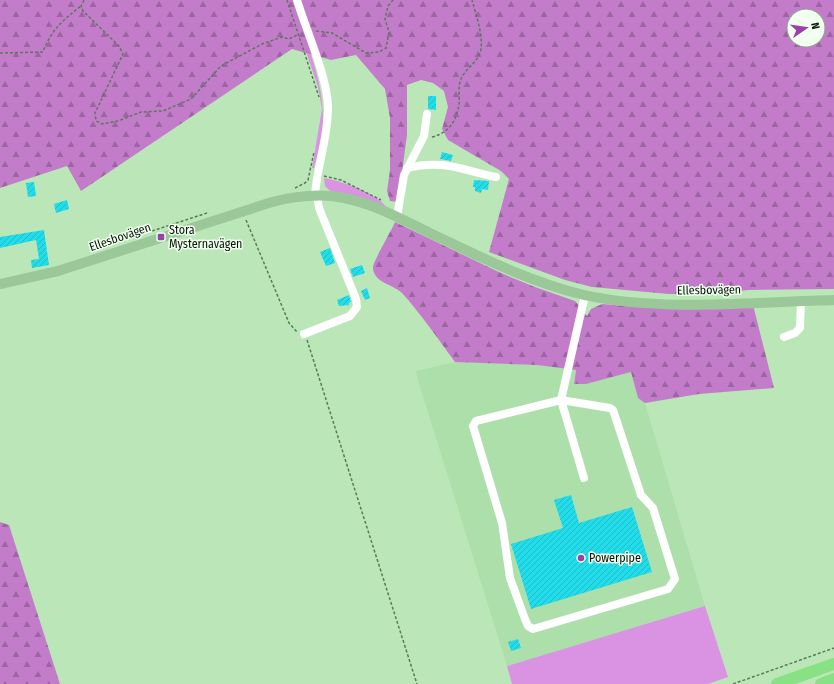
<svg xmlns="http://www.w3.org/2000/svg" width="834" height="684" viewBox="0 0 834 684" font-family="'Fira Sans Condensed',sans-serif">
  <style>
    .built { fill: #addfaa }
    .grass { fill: #da93e2 }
    .forest { fill: url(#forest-firs); fill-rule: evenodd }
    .building { fill: url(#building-hatch) }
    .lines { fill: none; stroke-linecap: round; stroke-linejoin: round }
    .path { stroke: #5b795a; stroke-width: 1.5; stroke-dasharray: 3 2; stroke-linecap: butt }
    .minor { stroke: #fff; stroke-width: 8 }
    .major { stroke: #9ac898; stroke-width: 10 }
    .highway { stroke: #88e185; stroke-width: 12 }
    .poi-dot { fill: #9d3fa8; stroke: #f1fef0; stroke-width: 1.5 }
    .labels { text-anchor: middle; stroke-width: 3; stroke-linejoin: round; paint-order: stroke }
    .poi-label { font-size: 12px; fill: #071707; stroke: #f1fef0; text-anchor: start }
    .street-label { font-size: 12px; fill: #071707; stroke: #f1fef0 }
  </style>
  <defs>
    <pattern id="forest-firs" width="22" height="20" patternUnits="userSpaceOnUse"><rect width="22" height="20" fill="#c37cca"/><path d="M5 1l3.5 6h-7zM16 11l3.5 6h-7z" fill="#9c65a2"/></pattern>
    <pattern id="building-hatch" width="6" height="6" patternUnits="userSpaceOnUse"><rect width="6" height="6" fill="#22dcea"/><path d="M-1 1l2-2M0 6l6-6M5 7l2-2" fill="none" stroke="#1dbcc7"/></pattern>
  </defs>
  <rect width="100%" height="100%" fill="#bbe7b8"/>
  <path class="built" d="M455,362L537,365L576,370L574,384H586L631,372L638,398L645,403L705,606L507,666L417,377L416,371Z"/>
  <g class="grass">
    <path d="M293,4C307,43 325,84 323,126C323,140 317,155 314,168H312L322,109L318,87L291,7Z"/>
    <path d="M324,178C341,181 377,193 387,208L330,191L325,186Z"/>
    <path d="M705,606L728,677L708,684H512L507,666Z"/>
  </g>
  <g class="forest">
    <path d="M0,0H834V289L749,290L719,293L669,294L592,287L565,280L489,252L509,179L501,171L448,140L442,129L448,107L444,91L433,83L421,80L407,85V135L398,202L390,201L387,191L390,170V118L385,89L356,55L331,60L292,49L81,191L67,166L0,188ZM794,16H818V40H794Z"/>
    <path d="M395,222L501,273L535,287L575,301L587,316L591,309L602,304L651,308L753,305L774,388L699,394L645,403L638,398L631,372L586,384H574L576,370L537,365L455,362C438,339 421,314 402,293C393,284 374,283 373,268C372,263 392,230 395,222Z"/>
    <path d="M0,522L9,525L60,684H0Z"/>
  </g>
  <g class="building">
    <path d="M428,96H436V110L428,109Z"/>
    <path d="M442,152L453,155L451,161L440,159Z"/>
    <path d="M474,180L489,181L488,190L482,189L481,193L475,191V187H473Z"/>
    <path d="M34,182L36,196L28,197L26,183Z"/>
    <path d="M67,200L69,209L56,213L54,204Z"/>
    <path d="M44,230L49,265L32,268L31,260L39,259L36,240L0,248V237Z"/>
    <path d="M330,248L335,263L326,266L320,252Z"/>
    <path d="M362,265L365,273L353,277L350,269Z"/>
    <path d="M367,288L370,298L365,300L361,291Z"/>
    <path d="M349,295L351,302L349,303V305L339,306L337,300Z"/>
    <path d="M571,495L579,523L632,507L652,572L531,609L511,544L563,528L554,500Z"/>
    <path d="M518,639L521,648L511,651L508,642Z"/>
  </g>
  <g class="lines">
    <g class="path">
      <path d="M84,0L81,6L83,11L119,46L123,54L95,113L96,121L102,124L118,121L141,112L163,111L191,99L221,66L262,44L282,37L289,39L299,34"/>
      <path d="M287,0L319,97"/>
      <path d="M316,31L332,33L366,53L379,52L386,48L389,32L385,19L388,6L393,0"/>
      <path d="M0,53L43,52C51,30 63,20 81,6"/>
      <path d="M432,137C449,133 457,120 459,104C460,97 458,89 460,82C463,69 479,63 481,49C483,34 476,15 472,0"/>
      <path d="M324,176L341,180L381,200"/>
      <path d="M295,188L305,183L308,180L314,152"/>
      <path d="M246,220L289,323L297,332"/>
      <path d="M152,231L207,213"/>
      <path d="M307,340L417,684"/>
      <path d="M733,684L834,648"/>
    </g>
    <g class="minor">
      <path d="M297,0C306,30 328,78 328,108C328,138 317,166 315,195"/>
      <path d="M407,168C442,159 462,170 496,177"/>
      <path d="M397,217L404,175L424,136L427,114"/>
      <path d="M304,334L350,316L357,307L356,299L319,208L317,195"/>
      <path d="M784,337L795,333L800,328L801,301"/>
      <path d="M561,400L610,408L613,410L641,495L653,508L675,579L668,589L533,629L528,626L525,619L510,578L502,523L473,426L476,421Z"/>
      <path d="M584,478L561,400L585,295"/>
    </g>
    <path class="major" d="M0,284L58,271L272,202C296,196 320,193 344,198C375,204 403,220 430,233C480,257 530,282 584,295C662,312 754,302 834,300"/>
    <g class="highway">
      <path d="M777,684L834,664"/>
      <path d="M821,684L834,679"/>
    </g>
  </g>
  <g class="poi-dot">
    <rect x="157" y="233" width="8" height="8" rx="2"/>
    <circle cx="581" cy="558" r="4"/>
  </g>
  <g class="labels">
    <g class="poi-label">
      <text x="169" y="234">Stora<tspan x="169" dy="14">Mysternavägen</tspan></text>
      <text x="589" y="562">Powerpipe</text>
    </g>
    <g class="street-label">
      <text transform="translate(120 237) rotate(-19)" y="4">Ellesbovägen</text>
      <text transform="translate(709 290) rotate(-1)" y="4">Ellesbovägen</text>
    </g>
  </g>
  <g transform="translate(806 28) rotate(77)"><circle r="19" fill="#f1fef0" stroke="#93a293"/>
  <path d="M0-3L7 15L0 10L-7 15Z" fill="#9d3fa8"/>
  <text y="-6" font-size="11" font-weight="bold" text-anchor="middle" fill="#071707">N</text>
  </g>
</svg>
